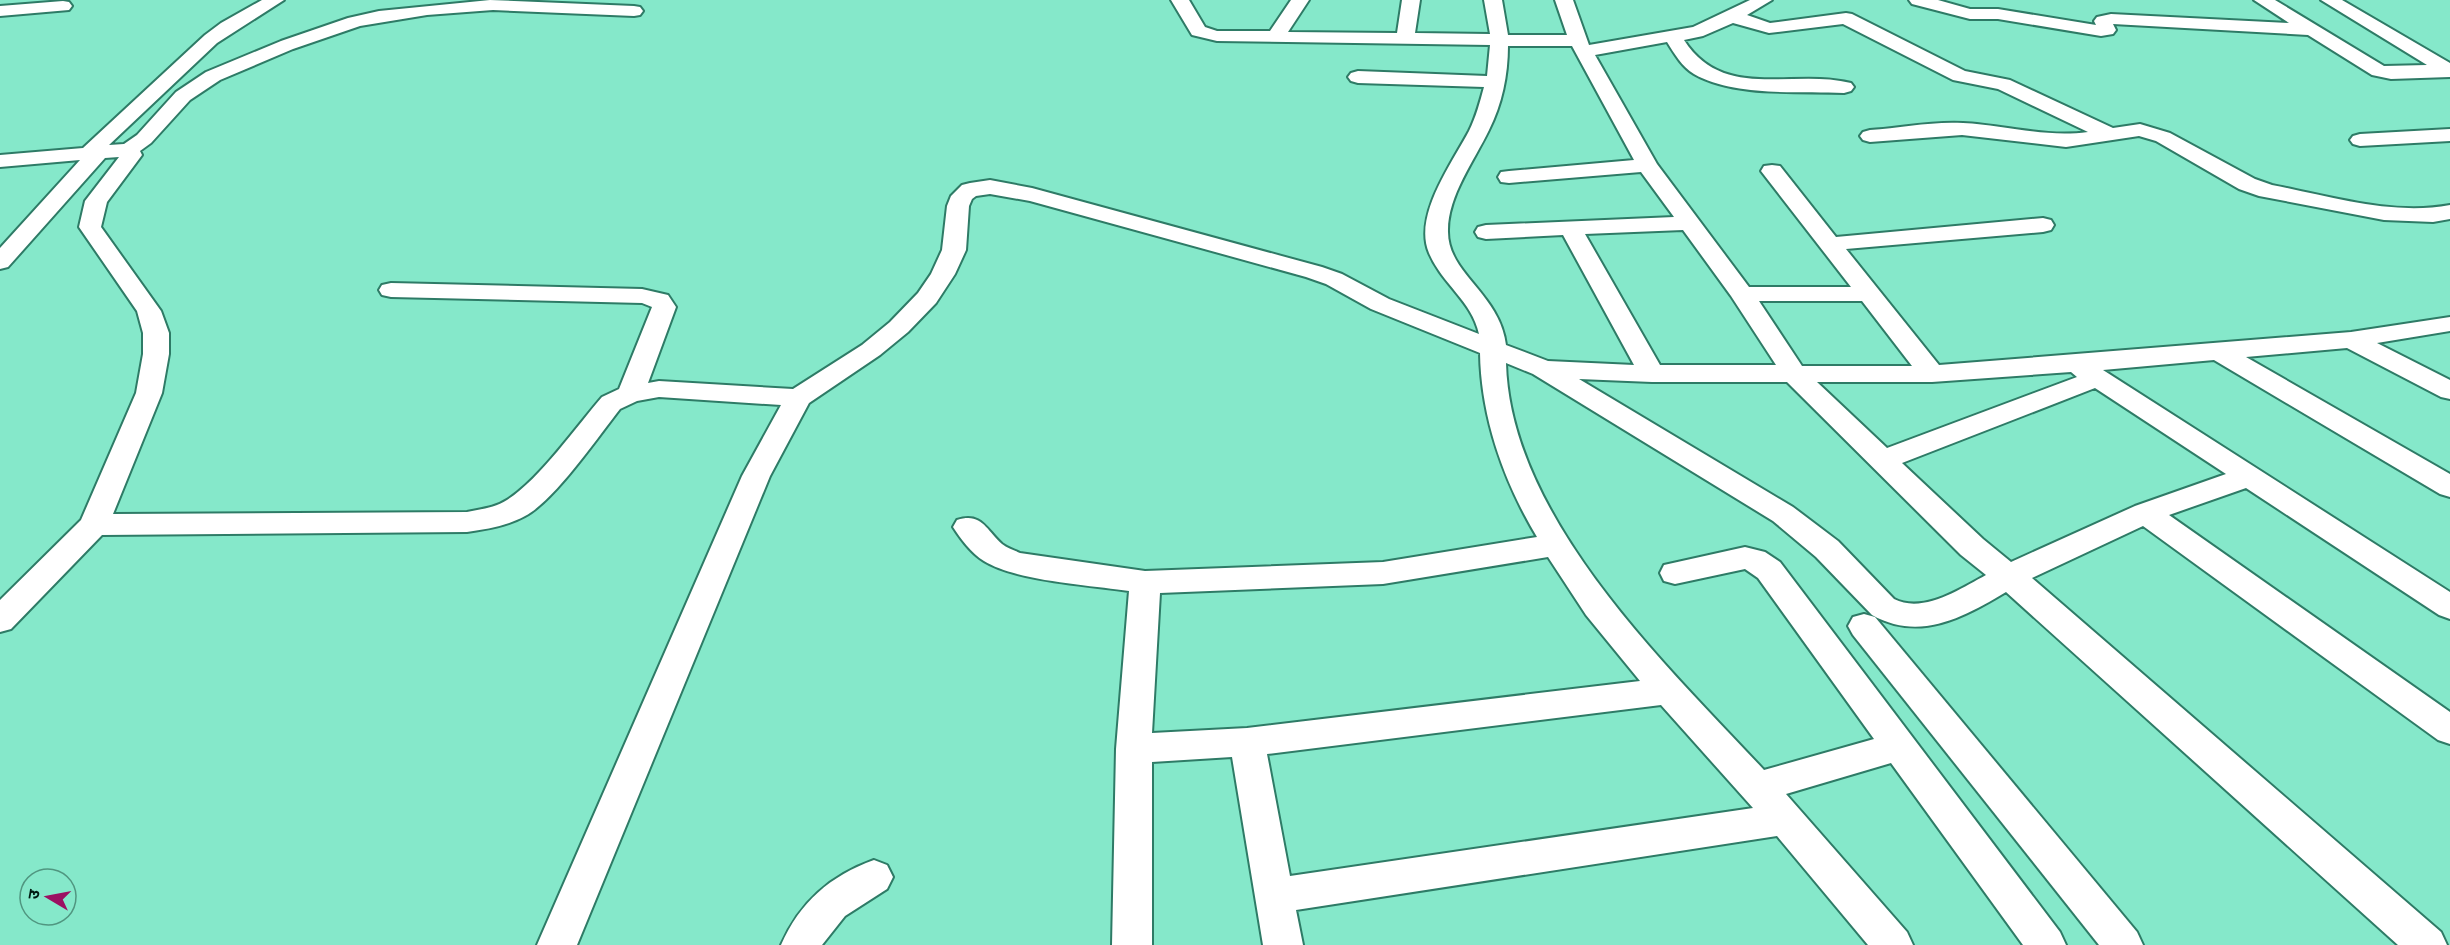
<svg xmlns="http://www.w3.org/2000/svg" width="2450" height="945" viewBox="0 0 2450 945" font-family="'Nunito Sans','Noto Sans Devanagari',sans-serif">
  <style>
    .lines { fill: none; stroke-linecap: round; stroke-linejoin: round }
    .minor-casing { stroke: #2e7b66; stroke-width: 4 }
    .minor { fill: #fff; fill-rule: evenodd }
  </style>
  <rect width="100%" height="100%" fill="#85e8ca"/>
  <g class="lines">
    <defs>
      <g id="minor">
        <path d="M262,0H284L217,43L109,145L124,144L137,135L176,92L206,72L281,41L348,18L379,11L490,0L634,6L640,7L643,11L640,15L634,16L493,10L427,15L360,26L293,49L220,80L190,100L151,143L140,151L142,155L107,202L101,227L161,311L169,333V354L162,393L113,514L467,512C481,509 495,508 507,500C539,480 576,427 602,397L619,389L652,307L642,303L391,297L382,295L379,290L382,285L391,283L642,289L668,295L676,307L648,383L659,381L793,389L862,345L890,322L918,293L931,274L942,250L947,206L951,196L962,185L970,183L990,180L1032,188L1322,267L1342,274L1389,299L1479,334C1472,301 1442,284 1429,253C1413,216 1452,163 1469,131C1476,117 1480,102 1484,87L1358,83L1351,81L1348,77L1351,73L1358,71L1487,76L1490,45L1217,41L1192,35L1171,0H1189L1205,27L1217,31H1270L1291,0H1309L1288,32L1397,33L1402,0H1420L1415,33L1490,34L1484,0H1502L1508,35H1567L1555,0H1573L1589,45L1693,27L1750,0H1772L1747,15L1770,23L1846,13L1852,14L1965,71L2010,80L2113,128L2140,124L2170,133L2255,179L2272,185C2329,196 2392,216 2450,205V219L2433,222L2384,220L2259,196L2239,189L2156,141L2139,136L2066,147L1962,135L1870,142L1863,140L1860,136L1863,132L1870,130C1900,128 1933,121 1963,123C2006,125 2045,138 2088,132L1998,89L1953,80L1843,24L1769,33L1733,23L1703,36L1684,40C1724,102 1792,68 1851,83L1854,87L1851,91L1844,93C1799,91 1734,97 1694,74C1682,67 1674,53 1667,42L1595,55L1657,164L1749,287H1851L1761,171L1764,166L1772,165L1780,166L1836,237L2043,218L2051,220L2054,225L2051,230L2043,232L1846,249L1939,365L2351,332L2450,317V331L2377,343L2450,380V399L2441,397L2347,348L2246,357L2450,474V497L2440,494L2214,360L2103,370L2450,592V619L2439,615L2246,488L2169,515L2450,712V744L2438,740L2143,526L2032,578L2441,932L2447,945H2398L2006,592C1964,617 1920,642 1872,615L1816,557L1773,521L1533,374L1506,363C1510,517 1665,664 1764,770L1874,739L1758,578L1745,569L1675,584L1664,581L1660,573L1664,565L1745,547L1765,552L1780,562L2060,932L2066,945H2023L1891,763L1786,794L1907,932L1913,945H1868L1777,836L1296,910L1303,945H1263L1232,757L1152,762V945H1112L1116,749L1129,591C1090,585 1016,581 984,561C972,554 960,538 953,527L957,520C982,512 986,530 1002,544C1007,548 1014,550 1020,553L1145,571L1383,562L1537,537C1504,482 1481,418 1480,353L1371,309L1326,284L1306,277L1030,201L990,194L976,196L972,199L969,206L966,250L955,274L936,303L908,332L880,355L809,403L770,476L577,945H537L742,476L781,405L659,397L637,401L620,409C598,437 554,501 525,516C507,526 487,529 467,532L102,535L11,629L0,632V600L81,520L136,393L143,354V333L137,311L79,227L85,201L119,157L105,158L8,267L0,269V248L80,160L0,167V155L83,148L205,35L221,23ZM1508,46H1572L1634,160L1509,171L1501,172L1498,177L1501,182L1509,183L1641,172L1674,217L1486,225L1478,227L1475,232L1478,237L1486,239L1563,235L1634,365L1548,361L1506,345C1500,294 1448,274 1448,232C1447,197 1474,161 1489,130C1502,104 1508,75 1508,46ZM1683,230L1731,296L1776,365H1660L1585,234ZM1759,301H1862L1912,366H1802ZM2071,372L2077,377L1887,448L1817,382H1932ZM1579,379L1652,382H1787L1961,555L1986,575C1960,589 1923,614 1894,599L1838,541L1793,507ZM2095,388L2226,474L2135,506L2011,562L1983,539L1902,463ZM1548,557L1586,615L1640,681L1247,728L1152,733L1160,593L1383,584ZM1661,705L1753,808L1290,876L1267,754Z"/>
        <path d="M1909,0H1938L1970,9H1998L2096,25L2094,21L2097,17L2111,14L2289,23L2254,0H2275L2384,66L2427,65L2321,0H2342L2450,63V77L2391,79L2372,75L2308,35L2113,24L2116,30L2113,34L2101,36L1998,19H1970L1912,4Z"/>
        <path d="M63,1L69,2L72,6L69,10L0,16V6Z"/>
        <path d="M2450,129V141L2360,146L2353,144L2350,140L2353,136L2360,134Z"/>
        <path d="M1864,614L1875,617L2137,932L2143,945H2099L1853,635L1848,626L1853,617Z"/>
        <path d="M874,860L887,865L893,877L887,889L845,916L822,945H781C800,902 830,876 874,860Z"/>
      </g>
    </defs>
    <use href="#minor" class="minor-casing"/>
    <use href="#minor" class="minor"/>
  </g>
  <g transform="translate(48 897) rotate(280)"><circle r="28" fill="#85e8ca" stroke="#509680" stroke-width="1.5"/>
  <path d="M0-4.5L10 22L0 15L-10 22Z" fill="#9b1162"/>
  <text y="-9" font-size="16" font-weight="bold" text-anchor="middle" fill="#001a12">उ</text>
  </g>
</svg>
